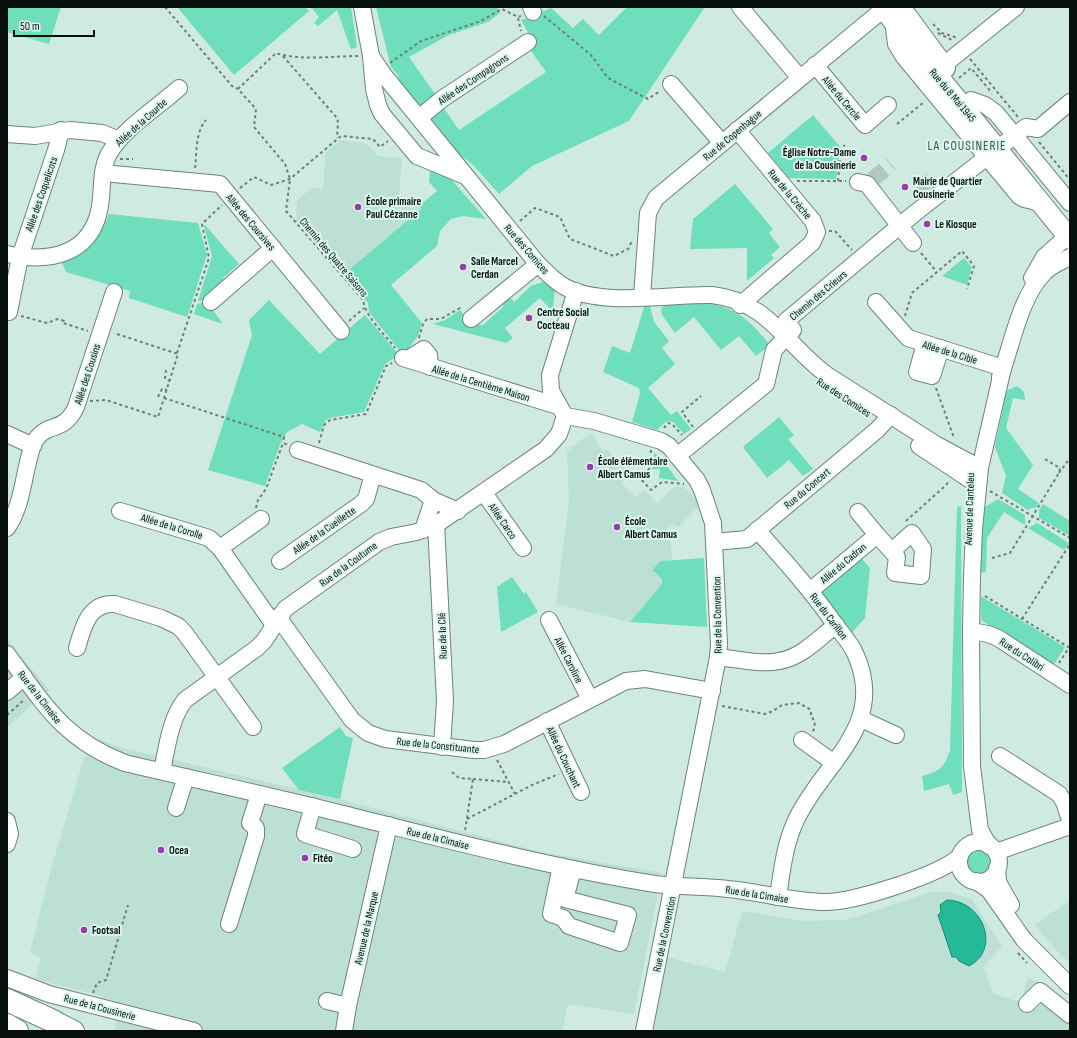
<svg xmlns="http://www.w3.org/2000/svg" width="1077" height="1038" viewBox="0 0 1077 1038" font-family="'Sofia Sans Condensed',sans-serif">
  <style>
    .built { fill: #bde0d4 }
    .green { fill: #6fdebd }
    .water { fill: #25ba97; stroke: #1c876d }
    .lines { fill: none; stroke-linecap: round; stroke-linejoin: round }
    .minor-tunnel { stroke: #b1c9c0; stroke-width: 16; stroke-dasharray: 16 8; stroke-linecap: butt }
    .minor-casing { stroke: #6c847c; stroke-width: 18 }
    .major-casing { stroke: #6c847c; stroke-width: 22 }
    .highway-casing { stroke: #6c847c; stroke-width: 24 }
    .path { stroke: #6d7f79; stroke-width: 2; stroke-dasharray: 3 3; stroke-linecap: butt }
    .minor { stroke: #fff; stroke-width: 16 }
    .major { stroke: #fff; stroke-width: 20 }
    .highway { stroke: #fff; stroke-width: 22 }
    .poi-dot { fill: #983ca7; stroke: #dcf7ed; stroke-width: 1.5 }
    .labels { text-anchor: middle; stroke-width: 4; stroke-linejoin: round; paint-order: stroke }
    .street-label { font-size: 11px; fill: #060f0c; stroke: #dcf7ed }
    .poi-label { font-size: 11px; font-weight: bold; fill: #060f0c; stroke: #dcf7ed; text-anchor: start }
    .quarter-label { font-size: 13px; letter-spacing: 1px; fill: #3c534b; stroke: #dcf7ed }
  </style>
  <rect width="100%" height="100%" fill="#cfeae0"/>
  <g class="built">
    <path d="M341,140L367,144L378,156L402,158L399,196L412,197L421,209L343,275L296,221L297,200L312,188L323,189L326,152Z"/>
    <path d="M591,433L601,448L605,452L606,449L629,471L627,473L629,475L621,483L635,496H638L644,490L658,503L674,487H684L696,500L698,507L678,527L673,523L664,532L670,537L672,560L661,561L652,570L662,579V584L630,622L556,604L569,501L567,452L571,449L570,448Z"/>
    <path d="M7,639L49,690L7,727Z"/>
    <path d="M96,738L119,747L335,798L537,851L662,873L634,1014L568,1004L562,1031H114L122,1005L97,995L35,979L41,958L30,952L51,869L83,761Z"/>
    <path d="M932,892H949L972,899L1002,947L984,966L993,994L1017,1001L1022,998L1028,977L1048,988L1070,1010V1031H651L667,957L725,972L742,911L804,921L843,920L862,915Z"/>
    <path d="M1070,900V963L1057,951L1035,925Z"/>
  </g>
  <g class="green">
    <path d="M7,7H61L49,44L7,32Z"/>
    <path d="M177,7H305L309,11L234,75Z"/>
    <path d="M311,7H351L357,47L351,49L337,10L318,26L314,23L319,17Z"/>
    <path d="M376,7H497L500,13L488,22L449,35L409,57L435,94L421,108L399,83L398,75L391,67Z"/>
    <path d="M627,7H705L629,121L532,166L499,194L474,166L459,154L430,117L443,107L459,130L546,72L529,48L534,43L521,20L551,8L573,28L583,19L599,35Z"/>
    <path d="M813,115L840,147L836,179L789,178L768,153Z"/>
    <path d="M430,171L449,177L486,219L463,216L451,219L440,231L437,246L391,285L422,323L418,336L403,355L369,312L368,303L343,275L421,209L419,206L437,191L429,182Z"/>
    <path d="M735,184L773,229L769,233L780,247L771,255L774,258L747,281V248L690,249L693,219Z"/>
    <path d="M109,214L198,223L207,255L187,317L129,298L130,291L66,272L62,263C84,253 100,236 109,214Z"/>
    <path d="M205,225L239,264L223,278L226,283L206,300L198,301L212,256L204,226Z"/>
    <path d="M964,258L972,267L967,285L942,276Z"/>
    <path d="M543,282L555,290L553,308L550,309L540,298L505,328L513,338L506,343L433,324L445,320L460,310L471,323L483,325L504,306L501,301L508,295L514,302L531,286Z"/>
    <path d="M269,300L320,354L365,315L399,355L385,364L364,412L330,418L326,420L320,432L302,424L287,432L281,442L265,486L208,470L252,335L249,320Z"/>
    <path d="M207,302L223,324L194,314L197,304Z"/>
    <path d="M707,303C738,308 751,322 770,345L756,356L739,336L721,350L694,317L675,333L662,315L661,309L666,304Z"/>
    <path d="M645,304L650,306L654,322L669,341L662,348L675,364L648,388L671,415L677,411L691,429L684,434L673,422L667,421L657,430L632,422L640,394L639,388L603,372L612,346L630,353Z"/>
    <path d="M1017,386L1024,392L1025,400L1013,398L1006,428L1033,465L1018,489L1039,503L1035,508H1031L1028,510L1002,493L1006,476L995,447L1006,394L1008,390Z"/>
    <path d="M779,417L794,435L788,439L813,469L803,476L789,460L767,478L743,447Z"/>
    <path d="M654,453L662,459L678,481L659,478L660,469H652Z"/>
    <path d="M998,499L1025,515V525L1004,512L987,538L986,571L984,573L980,572L983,508Z"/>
    <path d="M1043,504L1070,521V536L1039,518V510Z"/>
    <path d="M961,506L962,792L953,795L949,784L924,791L922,776C940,771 944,768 950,750L957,507Z"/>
    <path d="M1037,523L1069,543L1064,550L1028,528Z"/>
    <path d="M704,558L707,627L630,622L662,584V579L652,570L661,561Z"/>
    <path d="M862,559L870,568L865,618L850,635L821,592Z"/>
    <path d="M512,577L524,594L526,592L538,612L501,632L497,587Z"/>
    <path d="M981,596L1065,647L1053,666L981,620Z"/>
    <path d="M340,727L346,736L353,738L340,799L299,790L282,768Z"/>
    <circle cx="978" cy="862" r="12"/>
  </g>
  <path class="water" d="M947,900C984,901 1001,950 969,966L959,961L956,957H952L938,915L941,912L940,905Z"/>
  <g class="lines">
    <g class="minor-tunnel">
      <path d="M920,178L928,190"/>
      <path d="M872,180L891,164"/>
    </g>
    <defs>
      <g id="minor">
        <path d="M362,7L371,56L374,89L378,105L382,114L417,156L463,175"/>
        <path d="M531,7L533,12"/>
        <path d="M740,7L800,78"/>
        <path d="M893,21L896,44L904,57L1019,196L1024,199L1041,203"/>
        <path d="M371,56L383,74L537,263C546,272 554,281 565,287C602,307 670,294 712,295C768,301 786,345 827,375L937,445L980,468"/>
        <path d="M815,65L865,125L888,105"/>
        <path d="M935,72L1016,7"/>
        <path d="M671,84L722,143"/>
        <path d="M971,100L985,105L996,113L1070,203"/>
        <path d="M419,118L442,99L528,42"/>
        <path d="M737,130L813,221L817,232L812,243L740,305"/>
        <path d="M7,134L35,136L70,130L102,133L119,140"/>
        <path d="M103,173L220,184L341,331"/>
        <path d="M858,182L867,184L913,243"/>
        <path d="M7,254C48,263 92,256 100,206C103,189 100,168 110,152C124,128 158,107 179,88"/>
        <path d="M1032,278L1044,257L1070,234"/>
        <path d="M576,291L550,375L551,391L565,416L594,421L661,441L669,446L697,480L702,490L713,523L719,644L718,657L644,1031"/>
        <path d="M642,297L648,213L656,198L886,7"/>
        <path d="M211,302L273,248"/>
        <path d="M876,302L908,338L1003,368"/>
        <path d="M7,312H9L20,257L56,150L61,130"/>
        <path d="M471,319L538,264"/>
        <path d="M925,344L917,372L932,376L941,348"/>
        <path d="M403,358L558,406"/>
        <path d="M408,359L424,349L429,355L430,367"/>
        <path d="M1000,377C1012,345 1020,297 1044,273C1051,265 1061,262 1070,257"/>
        <path d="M7,434L33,446"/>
        <path d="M919,446L978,485"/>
        <path d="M298,450L421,490L433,500L458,511"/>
        <path d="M677,456L766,384L774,350L793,330L786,321L915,213L1023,129L1026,127L1038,129L1070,102"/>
        <path d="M484,493L523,548"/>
        <path d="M120,511L209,538L220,548L274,625"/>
        <path d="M858,512L877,535"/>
        <path d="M436,524L445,701L442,747"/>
        <path d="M7,528C21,508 23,481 29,458C31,451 32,444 37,438C49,422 64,433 76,407L114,292"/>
        <path d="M423,530L433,500"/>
        <path d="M757,530C784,560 811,590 834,623C841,633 850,642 855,653C888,725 825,761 797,818C785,842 782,870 778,897"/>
        <path d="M714,542L747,539L877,430L891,415"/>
        <path d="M220,548L261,519"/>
        <path d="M280,561L361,504L366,499L373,475"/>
        <path d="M810,591L877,535L897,557L895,573L921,576L923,549L912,533L892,551"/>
        <path d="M278,617L352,720L368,733L385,739L474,750H484L504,744L626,681L645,679L712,691"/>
        <path d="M549,620L590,699"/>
        <path d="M971,631L988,634L998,638L1070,685"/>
        <path d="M77,648C83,627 89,602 115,604L161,618L178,626L184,632L253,727"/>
        <path d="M7,654C44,704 64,740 125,763C196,780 268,795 339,813C444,839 548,867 655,884C679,887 704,886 728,889C761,892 793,902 826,902C854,902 940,875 960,856"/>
        <path d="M718,657C737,659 760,665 779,661C801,658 819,638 836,625"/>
        <path d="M7,692L24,677"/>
        <path d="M861,719L896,735"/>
        <path d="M547,721L581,792"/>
        <path d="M802,740L834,763"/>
        <path d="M1000,756L1059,794L1064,802L1070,820"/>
        <path d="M162,771C167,748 170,719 185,700L257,648L264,641L285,609L379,542L391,537L417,532L440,522L546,449L559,434L565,416"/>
        <path d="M313,806L305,834L353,849"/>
        <path d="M176,808L186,777"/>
        <path d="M7,821L10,834L7,844"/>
        <circle cx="979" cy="862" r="20"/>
        <path d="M989,846L980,830L972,766L971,631L972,577L974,529L980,468L1003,368"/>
        <path d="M996,852L1070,826"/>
        <path d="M561,866L551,914L563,918L569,926L620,943L628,915L565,899L573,869"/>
        <path d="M997,868L998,882L1011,905"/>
        <path d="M976,881L989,890L1024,940L1070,986"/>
        <path d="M229,924L256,836V828L250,823L259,794"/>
        <path d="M7,978L49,994L194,1031"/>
        <path d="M327,1001L348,1006"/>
        <path d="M1027,1004L1040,991L1070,1015"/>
        <path d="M344,1031L348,1006L389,825"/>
      </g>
      <g id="major">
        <path d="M882,7L1070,239"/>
        <path d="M900,7L945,68"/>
        <path d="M40,1014L74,1031"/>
      </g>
      <g id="highway">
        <path d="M7,1000L55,1022"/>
        <path d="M7,1025L17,1031"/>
      </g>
    </defs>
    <use href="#minor" class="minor-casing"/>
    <use href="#major" class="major-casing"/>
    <use href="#highway" class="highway-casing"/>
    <g class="path">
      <path d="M165,7L232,86L238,89"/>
      <path d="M544,16L591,55L608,78L648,99L660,91"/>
      <path d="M518,18L521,31"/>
      <path d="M933,24L942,33L958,38"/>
      <path d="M938,33L954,41"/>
      <path d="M283,56L337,118L338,122L337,138"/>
      <path d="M358,56C334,56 299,61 276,53L238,89L256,109L254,127L285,164L290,179L286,211L363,300C366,318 384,333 395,348"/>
      <path d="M970,59L1018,117"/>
      <path d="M390,63L421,41L481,21L502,9L518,17L521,16"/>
      <path d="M959,78L971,68L992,93"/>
      <path d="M897,124L924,102"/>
      <path d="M1039,142L1070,180"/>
      <path d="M120,159H133"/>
      <path d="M195,168C197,152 195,133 206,120"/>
      <path d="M797,181H846"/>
      <path d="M838,181L841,148L845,145"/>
      <path d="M240,188L254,177L271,185L290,179L341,136L373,139L380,147L388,141"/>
      <path d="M520,221L535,208L560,217L570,239L614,256L628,249L632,241"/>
      <path d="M829,231H835L852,250"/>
      <path d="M921,253L936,271"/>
      <path d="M21,316L47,323L58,319L64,321L63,323L88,331"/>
      <path d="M905,316L912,293L962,251L974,266L967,289"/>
      <path d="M349,321L364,308"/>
      <path d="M419,338L423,324L427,319H441L460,308L462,309"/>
      <path d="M177,353L209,258L202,224L222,205"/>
      <path d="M166,370L165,379L170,381"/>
      <path d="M936,388L954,438"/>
      <path d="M158,397L162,389L167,390"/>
      <path d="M164,398L284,437L283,443"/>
      <path d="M90,401L106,400L158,417L178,354L114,333"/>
      <path d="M693,427L682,412L701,396"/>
      <path d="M664,428L668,423L672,424L682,435"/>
      <path d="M319,443L324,425L330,420L366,414L386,366L392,363"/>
      <path d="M651,450L649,469L639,477L651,490L662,482L684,484"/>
      <path d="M1059,473L1070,458"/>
      <path d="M990,491L1070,538"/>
      <path d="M256,508L258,500L266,489L283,443L288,445"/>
      <path d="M906,521L946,485L950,480"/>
      <path d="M992,558L1010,553L1059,473L1060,468L1043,458"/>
      <path d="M985,596L1070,648"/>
      <path d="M1022,619L1070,544"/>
      <path d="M1059,663L1070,646"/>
      <path d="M722,706L765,714L773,711L782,705L799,703L811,710V716L815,722L813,733"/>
      <path d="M7,715L24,700"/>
      <path d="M497,760L515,794"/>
      <path d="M452,772L459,778L473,779L465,831"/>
      <path d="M473,779L508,782"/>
      <path d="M467,819L532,785L559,774"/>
      <path d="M1018,953L1027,963"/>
      <path d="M93,993L97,983L106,980L128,905"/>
    </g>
    <use href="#minor" class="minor"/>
    <use href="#major" class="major"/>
    <use href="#highway" class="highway"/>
  </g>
  <g class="poi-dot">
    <circle cx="864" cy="158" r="4"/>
    <circle cx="905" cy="187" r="4"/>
    <circle cx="358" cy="207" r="4"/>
    <circle cx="927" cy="224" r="4"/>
    <circle cx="463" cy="267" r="4"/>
    <circle cx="529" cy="318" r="4"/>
    <circle cx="590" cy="467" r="4"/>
    <circle cx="617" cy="527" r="4"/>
    <circle cx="161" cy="850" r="4"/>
    <circle cx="305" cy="858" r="4"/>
    <circle cx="84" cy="930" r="4"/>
  </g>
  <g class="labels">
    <g class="street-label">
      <text transform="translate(473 79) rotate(-34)" y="4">Allée des Compagnons</text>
      <text transform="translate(953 95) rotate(50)" y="4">Rue du 8 Mai 1945</text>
      <text transform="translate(842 98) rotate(50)" y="4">Allée du Cercle</text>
      <text transform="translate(141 122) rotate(-42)" y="4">Allée de la Courbe</text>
      <text transform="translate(732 135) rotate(-40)" y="4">Rue de Copenhague</text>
      <text transform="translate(41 194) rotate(-71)" y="4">Allée des Coquelicots</text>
      <text transform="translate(790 194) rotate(50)" y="4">Rue de la Crèche</text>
      <text transform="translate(251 222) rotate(50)" y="4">Allée des Coursives</text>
      <text transform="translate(527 249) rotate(49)" y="4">Rue des Comices</text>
      <text transform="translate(334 257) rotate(50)" y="4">Chemin des Quatre Saisons</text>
      <text transform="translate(818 295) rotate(-40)" y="4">Chemin des Crieurs</text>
      <text transform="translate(950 352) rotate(17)" y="4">Allée de la Cible</text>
      <text transform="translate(87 374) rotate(-72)" y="4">Allée des Cousins</text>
      <text transform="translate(481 383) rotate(17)" y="4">Allée de la Centième Maison</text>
      <text transform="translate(844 397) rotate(33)" y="4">Rue des Comices</text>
      <text transform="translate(807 488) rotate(-40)" y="4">Rue du Concert</text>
      <text transform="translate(969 509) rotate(-88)" y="4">Avenue de Canteleu</text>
      <text transform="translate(503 521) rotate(55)" y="4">Allée Carco</text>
      <text transform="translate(172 526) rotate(17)" y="4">Allée de la Corolle</text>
      <text transform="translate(324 530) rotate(-35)" y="4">Allée de la Cueillette</text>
      <text transform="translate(843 563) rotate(-40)" y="4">Allée du Cadran</text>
      <text transform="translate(348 564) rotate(-36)" y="4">Rue de la Coutume</text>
      <text transform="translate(717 615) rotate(-91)" y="4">Rue de la Convention</text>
      <text transform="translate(829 616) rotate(53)" y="4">Rue du Carillon</text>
      <text transform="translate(442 636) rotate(-92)" y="4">Rue de la Clé</text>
      <text transform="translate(1022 654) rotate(33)" y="4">Rue du Colibri</text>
      <text transform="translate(569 660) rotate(63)" y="4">Allée Caroline</text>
      <text transform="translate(40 697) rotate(52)" y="4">Rue de la Cimaise</text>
      <text transform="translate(438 745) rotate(6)" y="4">Rue de la Constituante</text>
      <text transform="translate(564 757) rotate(65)" y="4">Allée du Couchant</text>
      <text transform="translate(438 838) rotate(14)" y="4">Rue de la Cimaise</text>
      <text transform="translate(757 894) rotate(9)" y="4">Rue de la Cimaise</text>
      <text transform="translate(366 928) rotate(-77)" y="4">Avenue de la Marque</text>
      <text transform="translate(664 934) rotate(-78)" y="4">Rue de la Convention</text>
      <text transform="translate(100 1007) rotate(15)" y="4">Rue de la Cousinerie</text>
    </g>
    <g class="poi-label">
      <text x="856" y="156" text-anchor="end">Église Notre-Dame<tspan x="856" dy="13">de la Cousinerie</tspan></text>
      <text x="913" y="185">Mairie de Quartier<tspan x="913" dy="13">Cousinerie</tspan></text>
      <text x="366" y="205">École primaire<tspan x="366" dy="13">Paul Cézanne</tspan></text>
      <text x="935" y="228">Le Kiosque</text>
      <text x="471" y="265">Salle Marcel<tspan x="471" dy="13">Cerdan</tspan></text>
      <text x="537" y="316">Centre Social<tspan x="537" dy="13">Cocteau</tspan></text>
      <text x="598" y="465">École élémentaire<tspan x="598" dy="13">Albert Camus</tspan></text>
      <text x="625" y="525">École<tspan x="625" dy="13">Albert Camus</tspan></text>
      <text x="169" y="854">Ocea</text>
      <text x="313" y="862">Fitéo</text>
      <text x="92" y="934">Footsal</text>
    </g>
    <g class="quarter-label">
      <text x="967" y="150">LA COUSINERIE</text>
    </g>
  </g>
  <rect width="1077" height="1038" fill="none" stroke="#060f0c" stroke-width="16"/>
  <path d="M14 30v6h80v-6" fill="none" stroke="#060f0c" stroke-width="2"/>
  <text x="20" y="30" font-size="12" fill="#060f0c" stroke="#dcf7ed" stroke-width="3" paint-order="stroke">50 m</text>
</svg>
